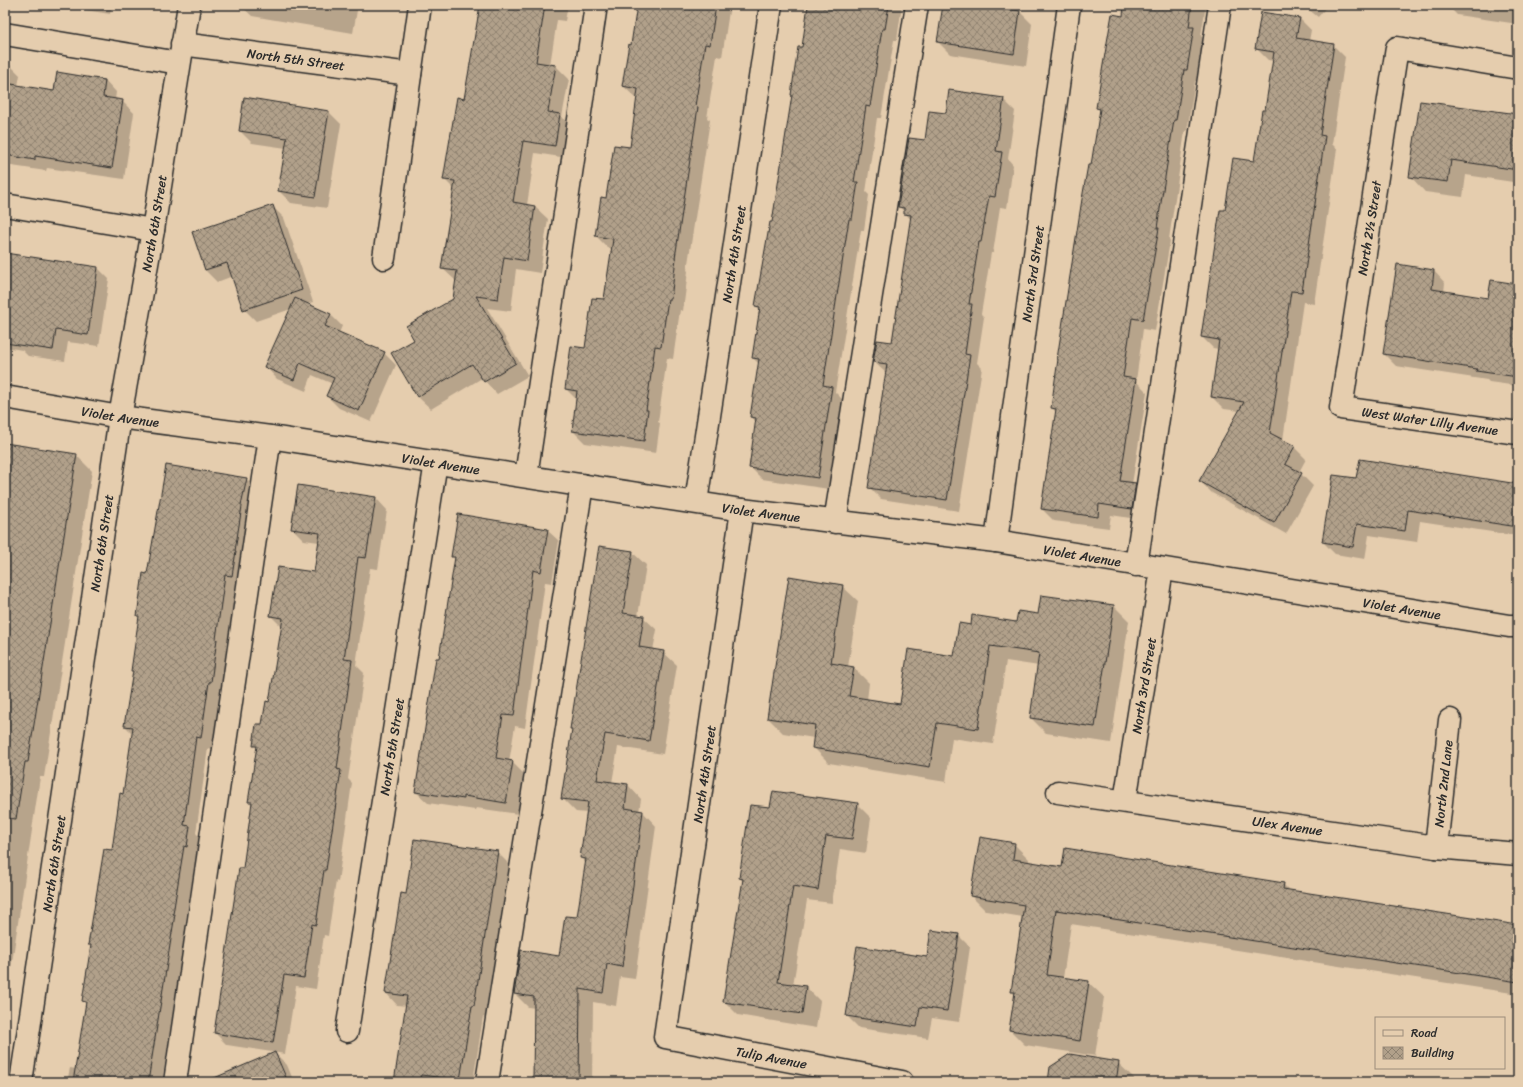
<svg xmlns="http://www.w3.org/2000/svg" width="1523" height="1087" viewBox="0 0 1523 1087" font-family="Sriracha,sans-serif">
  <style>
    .shadow { fill: #0003 }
    .building { fill: url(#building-cross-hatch); stroke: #2b2b2b }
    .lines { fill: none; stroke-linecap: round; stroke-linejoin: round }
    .minor-casing { stroke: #2b2b2b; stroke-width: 25 }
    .minor { stroke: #e5cdae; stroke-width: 22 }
    .labels { text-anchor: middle; stroke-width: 3; stroke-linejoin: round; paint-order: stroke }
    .street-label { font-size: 13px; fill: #2b2b2b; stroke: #e5cdae }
  </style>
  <defs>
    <pattern id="building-cross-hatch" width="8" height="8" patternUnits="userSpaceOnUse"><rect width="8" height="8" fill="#b1a08a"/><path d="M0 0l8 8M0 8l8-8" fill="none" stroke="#908371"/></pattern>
  </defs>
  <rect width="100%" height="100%" fill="#e5cdae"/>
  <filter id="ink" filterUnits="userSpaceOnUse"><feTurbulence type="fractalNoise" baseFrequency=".025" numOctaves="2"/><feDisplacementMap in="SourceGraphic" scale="8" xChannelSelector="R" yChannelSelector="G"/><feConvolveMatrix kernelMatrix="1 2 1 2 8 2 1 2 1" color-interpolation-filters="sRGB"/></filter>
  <g filter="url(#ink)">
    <g class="shadow">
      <path d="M22,5H33V7Z"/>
      <path d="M80,5H112L110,14L85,10Z"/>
      <path d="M240,5H358L353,33L252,16Z"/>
      <path d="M481,5H568L565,21L557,20L550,65L556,66L569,79L562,117L572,127L567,158L535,153L527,205L535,207L548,219L540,273L516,269L511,311L487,308L528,376L497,394L482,378L431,409L418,397L393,354L416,340L454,299L456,281L442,268L455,190L444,179L465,100Z"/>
      <path d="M637,5H730L722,57L717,56L707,118L710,120L687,270L688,271L683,311L680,310L673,359L667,358L658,422L660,423L656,453L585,443L573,431L577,400L566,389L586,349L605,301L612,249L608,248L596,236L606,199L630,148L637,99L623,86L632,46Z"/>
      <path d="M809,5H902L897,40H894L881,118H877L866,192L869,195L864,230H861L835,392L843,400L829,489L762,479L750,467L757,423L751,417L759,364L753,358L760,310L756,306L773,223Z"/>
      <path d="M944,5H976L1020,12L1032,24L1026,66L950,54L938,42Z"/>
      <path d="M1125,5H1206L1201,36L1205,40L1198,81H1195L1187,131H1185L1169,239L1170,241L1155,331L1143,329L1136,381L1147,392L1132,484H1135L1147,496L1143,520L1111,515L1109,528L1054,521L1042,509L1057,413L1052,408L1100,111L1098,108L1124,17Z"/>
      <path d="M1303,5H1328L1318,17Z"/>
      <path d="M1447,5H1518V24L1457,15Z"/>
      <path d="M1299,18L1311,30L1309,41L1333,45L1345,57L1332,144L1337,149L1314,304L1303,302L1283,440L1294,447L1306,459L1299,472L1313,486L1286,534L1212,493L1200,481L1240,411L1224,409L1212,397L1219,349L1213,348L1202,337L1225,211L1255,163L1266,112L1273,61L1268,60L1256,48Z"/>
      <path d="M5,62L8,63L20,75L18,86L55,92L105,80L116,92L115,100L122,101L134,113L124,179L47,168L46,171L5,165Z"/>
      <path d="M1003,99L1015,111L1008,159L1013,165L1007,208L1000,207L993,253H991L981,314L984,317L977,363L982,368L959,511L881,499L869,487L886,373L874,362L893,343L911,220L899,206L926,141L947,114Z"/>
      <path d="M329,112L341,124L327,208L291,203L279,191L286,148L252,143L240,131Z"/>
      <path d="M1518,115V187L1513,182L1466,175L1463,197L1425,192L1410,176Z"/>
      <path d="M272,206L284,218L313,302L306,304L330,314L342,326L339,333L384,353L396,365L371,422L339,408L327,396L333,384L312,375L306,391L277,379L266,367L291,309L256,321L244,309L233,276L217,282L205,270L193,233Z"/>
      <path d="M5,253L12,255L97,267L109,279L99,346L68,342L65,361L28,356L22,350L5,347Z"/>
      <path d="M1434,271L1445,283L1444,292L1489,299L1518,285V386L1489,382L1487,380L1396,366L1384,354Z"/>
      <path d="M5,444L76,455L92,471L44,777H40L5,1009Z"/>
      <path d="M246,479L258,490L237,586L227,650L229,652L223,694H221L213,749L208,748L196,833L201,839L198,858H196L185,925L187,927L162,1082H67L70,1068L76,1069L86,1004L83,1001L92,947L89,945L113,852L124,795L133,734L125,726L134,672L132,670L140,617L138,616L148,575Z"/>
      <path d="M1357,480L1518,485V536L1420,521L1417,542L1369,535L1365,559L1335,554L1323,542Z"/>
      <path d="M376,498L387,510L378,569L370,568L356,665L364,673L348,779L352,783L338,882L336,881L328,936L324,935L316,989L296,986L285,1054L227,1045L215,1033L243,869L253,805L249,801L258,749L254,745L263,725L270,703L282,627L271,616L315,573L319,542L304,540L292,528Z"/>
      <path d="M547,530L559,541L552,583L545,582L525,728L515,726L509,762H512L524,774L518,814L476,808L475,810L428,803L416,792L440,659L456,560L452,556Z"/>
      <path d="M632,552L646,565L638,616L643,617L657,630L653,650L663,652L677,665L663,754L618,747L612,783L628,785L641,799L639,812H643L656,826L635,979L620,977L616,1006L593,1002L592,1082H534L535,1008L528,1007L515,994L560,957L578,918L586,864L581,858L587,813L576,812L562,798Z"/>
      <path d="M842,586L858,601L848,667L854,668L869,683L867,700L901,705L955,657L971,626L1017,624L1039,615L1113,605L1129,621L1111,743L1046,733L1031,718L1039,666L1006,661L993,744L952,738L946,782L829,763L813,747L814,738L783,733L768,718Z"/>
      <path d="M857,804L871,818L866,853L840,849L832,903L807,900L793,985L806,987L820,1001L816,1028L738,1015L724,1001L743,881L740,878L771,808Z"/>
      <path d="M1014,844L1029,859V863L1063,868L1283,884L1290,891L1518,926V994L1071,924L1063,978L1088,982L1104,997L1095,1056L1025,1045L1010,1030L1015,995L1012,992L1023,917L986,911L971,896Z"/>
      <path d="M497,852L509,864L486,1018L483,1017L473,1082H396L407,1006L397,1005L386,993L407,895Z"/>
      <path d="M958,935L970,947L959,1022L932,1018L928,1038L859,1028L847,1016Z"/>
      <path d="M275,1053L287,1065L294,1082H208Z"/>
      <path d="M1118,1063L1134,1078V1082H1049Z"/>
    </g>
    <g class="building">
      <path d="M480,5H545L536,62L556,65L548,112L560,114L555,146L523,141L513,202L535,206L527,261L504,257L498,299L476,296L516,363L484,382L472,364L417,397L391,353L414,340L406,326L453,299L457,271L441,269L455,181L443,180L457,97L464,99Z"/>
      <path d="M637,5H716L710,45L705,44L695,106L698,107L675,258H676L671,299H668L661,347L655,346L646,410H648L644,441L572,431L577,391L565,389L571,346L585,348L592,298L604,299L613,239L595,236L601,197L606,198L614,145L630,147L638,89L622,86L629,44L631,45Z"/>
      <path d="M808,5H889L885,29H882L870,107L866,106L854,182H858L852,219H849L823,385L832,387L818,478L749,468L756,418L750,417L759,359L752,358L760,307L755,306L770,222H772L792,95H791L798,47H802Z"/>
      <path d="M943,5H982L1020,11L1014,54L937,42Z"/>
      <path d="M1124,5H1192L1189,27H1194L1187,70H1184L1176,120H1174L1157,228H1159L1143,320L1132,318L1123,377L1136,379L1120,481L1136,483L1132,509L1099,504L1098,517L1041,509L1056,409L1051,408L1058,359H1057L1082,199L1088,165H1091L1100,109L1096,108L1103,65L1112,14L1123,16Z"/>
      <path d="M1261,12L1300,18L1296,38L1334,44L1320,135L1325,136L1302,292L1291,291L1270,433L1295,446L1285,464L1302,473L1274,523L1199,481L1244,402L1211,397L1219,340L1201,337L1220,210H1225L1233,158L1254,161L1262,110H1265L1274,52L1255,49Z"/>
      <path d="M57,72L105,80L103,97L123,100L112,168L35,156V160L5,155V83L54,91Z"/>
      <path d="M949,90L1004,98L996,151L1002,152L995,197L989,196L981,242H979L969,304H972L965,354L970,355L947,500L868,488L887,364L873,362L877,340L892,342L911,215L904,214V208L898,207L909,138L925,140L929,111L946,113Z"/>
      <path d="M244,97L329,111L315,197L278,191L287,138L239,131Z"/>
      <path d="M1420,101L1518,114V170L1451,160L1448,182L1409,177Z"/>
      <path d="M273,205L302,290L243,310L227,263L205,270L192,232Z"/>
      <path d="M5,253L98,267L88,335L56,330L53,350L5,343Z"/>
      <path d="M1397,264L1434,270L1432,289L1488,298L1491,280L1518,284V303L1515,323L1518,324V377L1476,371L1477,369L1383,354Z"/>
      <path d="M295,298L331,314L325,326L385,352L359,411L326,396L334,378L300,363L294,380L264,367Z"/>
      <path d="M5,443L77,454L28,762H25L16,819L5,818Z"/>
      <path d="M1360,459L1518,484V527L1408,510L1405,531L1357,524L1353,547L1322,542L1333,475L1356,478Z"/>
      <path d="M166,465L247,478L241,505L242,506L235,551H236L232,576L225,575L216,639H217L211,682H209L201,738L196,737L184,825L190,826L187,847L184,846L173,914H175L148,1082H73L86,1002L82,1001L91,945H88L104,849L112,850L120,793L123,794L133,727L124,726L133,671H131L139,616H137L143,573L147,574Z"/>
      <path d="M298,485L376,497L366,558L358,557L344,659L352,660L337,769L341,770L326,870H324L316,925L312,924L304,978L284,975L273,1043L214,1033L239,868H243L252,802H248L257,746H253L256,724H262L266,701L269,702L283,618L270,616L278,567L314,572L320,533L291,529Z"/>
      <path d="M458,514L548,529L541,572L533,570L514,716L503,715L496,758L513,761L506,803L464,796V799L415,792L436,658H439L455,557H451Z"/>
      <path d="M599,546L633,551L623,613L644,616L639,647L664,651L649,741L605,734L597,780L628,784L625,808L643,811L622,967L607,964L603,993L580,989L579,1082H533L534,997L514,994L521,950L559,956L565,916L577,917L586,859L580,858L588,802L561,799L572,729H570Z"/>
      <path d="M789,576L843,585L831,663L854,667L849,696L900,704L908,649L954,656L959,623L971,625L972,615L1016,622L1018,611L1038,614L1041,595L1114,605L1095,727L1030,718L1039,653L990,646L978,729L937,723L930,767L812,748L815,725L767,718Z"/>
      <path d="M773,791L858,803L852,839L826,836L818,890L793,886L778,982L806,986L802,1014L723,1002L743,879L739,878L750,805L770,807Z"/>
      <path d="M980,837L1015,843L1013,859L1062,867L1065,848L1284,883L1283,889L1518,925V982L1056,910L1047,975L1089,981L1080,1041L1009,1030L1015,992H1011L1024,905L970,896Z"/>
      <path d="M414,839L498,851L474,1006H472L460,1080L421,1075L419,1082H394L407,996L385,993L401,893L406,894Z"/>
      <path d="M931,930L959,934L947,1011L920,1007L917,1027L846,1016L857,946L927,957Z"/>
      <path d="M275,1052L288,1082H205Z"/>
      <path d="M1070,1054L1119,1062L1116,1082H1048L1050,1067Z"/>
    </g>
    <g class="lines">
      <defs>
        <g id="minor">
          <path d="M5,34L179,63"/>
          <path id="s1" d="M182,44L410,74"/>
          <path id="s2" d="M1518,68L1397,48L1341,408L1518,433"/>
          <path d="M5,205L153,230"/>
          <path d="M384,258L420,5"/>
          <path id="s3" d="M5,397L120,417L270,437L742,510L996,541L1509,626H1518"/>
          <path d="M526,476L596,5"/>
          <path id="s4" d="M696,502L771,5"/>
          <path id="s5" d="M742,510L665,1037L902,1082"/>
          <path d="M835,522L917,5"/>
          <path id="s6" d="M996,541L1069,5"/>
          <path d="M1136,565L1220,5"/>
          <path id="s7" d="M1058,792L1436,847L1518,854"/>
          <path id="s8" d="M1125,801L1162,569"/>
          <path id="s9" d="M1436,847L1450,720"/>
          <path id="s10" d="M347,1031L436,462"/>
          <path id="s11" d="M21,1082L120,417L153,230L189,5"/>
          <path d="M175,1082L270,437"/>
          <path d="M487,1082L582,485"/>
        </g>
      </defs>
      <use href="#minor" class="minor-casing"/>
      <use href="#minor" class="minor"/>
    </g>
  </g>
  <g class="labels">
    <g class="street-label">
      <text dy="5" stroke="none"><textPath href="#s1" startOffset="115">North 5th Street</textPath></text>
      <text dy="5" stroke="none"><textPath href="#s11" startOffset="869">North 6th Street</textPath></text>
      <text transform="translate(1369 228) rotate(-81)" y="5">North 2½ Street</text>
      <text dy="5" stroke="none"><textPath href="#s4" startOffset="251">North 4th Street</textPath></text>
      <text dy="5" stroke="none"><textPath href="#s6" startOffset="270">North 3rd Street</textPath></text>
      <text dy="5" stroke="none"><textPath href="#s3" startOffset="117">Violet Avenue</textPath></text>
      <text dy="5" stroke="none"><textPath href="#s2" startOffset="577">West Water Lilly Avenue</textPath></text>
      <text dy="5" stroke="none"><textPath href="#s3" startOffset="441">Violet Avenue</textPath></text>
      <text dy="5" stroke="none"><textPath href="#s3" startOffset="765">Violet Avenue</textPath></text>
      <text dy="5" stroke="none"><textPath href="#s11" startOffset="545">North 6th Street</textPath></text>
      <text dy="5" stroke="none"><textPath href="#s3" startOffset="1089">Violet Avenue</textPath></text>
      <text dy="5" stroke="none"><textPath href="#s3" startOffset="1413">Violet Avenue</textPath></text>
      <text dy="5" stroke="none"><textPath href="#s8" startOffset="117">North 3rd Street</textPath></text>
      <text dy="5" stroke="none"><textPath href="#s10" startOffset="288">North 5th Street</textPath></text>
      <text transform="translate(704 774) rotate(-82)" y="5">North 4th Street</text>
      <text dy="5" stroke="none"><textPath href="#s9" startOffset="64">North 2nd Lane</textPath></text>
      <text dy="5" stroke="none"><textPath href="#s7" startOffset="232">Ulex Avenue</textPath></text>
      <text dy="5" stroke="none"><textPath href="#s11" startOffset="221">North 6th Street</textPath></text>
      <text dy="5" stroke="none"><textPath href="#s5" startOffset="641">Tulip Avenue</textPath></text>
    </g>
  </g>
  <rect width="1523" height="1087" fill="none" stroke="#e5cdae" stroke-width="20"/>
  <rect x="10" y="10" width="1503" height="1067" fill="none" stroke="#2b2b2b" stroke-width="1.5" filter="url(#ink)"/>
  <rect x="1375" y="1017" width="130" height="52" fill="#e5cdae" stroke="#9b8c7a"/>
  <rect x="1383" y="1030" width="20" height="6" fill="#e5cdae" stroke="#9b8c7a"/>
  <text x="1411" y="1037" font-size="12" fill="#2b2b2b">Road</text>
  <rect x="1383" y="1047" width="20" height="12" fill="url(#building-cross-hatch)" stroke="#9b8c7a"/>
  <text x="1411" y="1057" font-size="12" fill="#2b2b2b">Building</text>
</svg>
